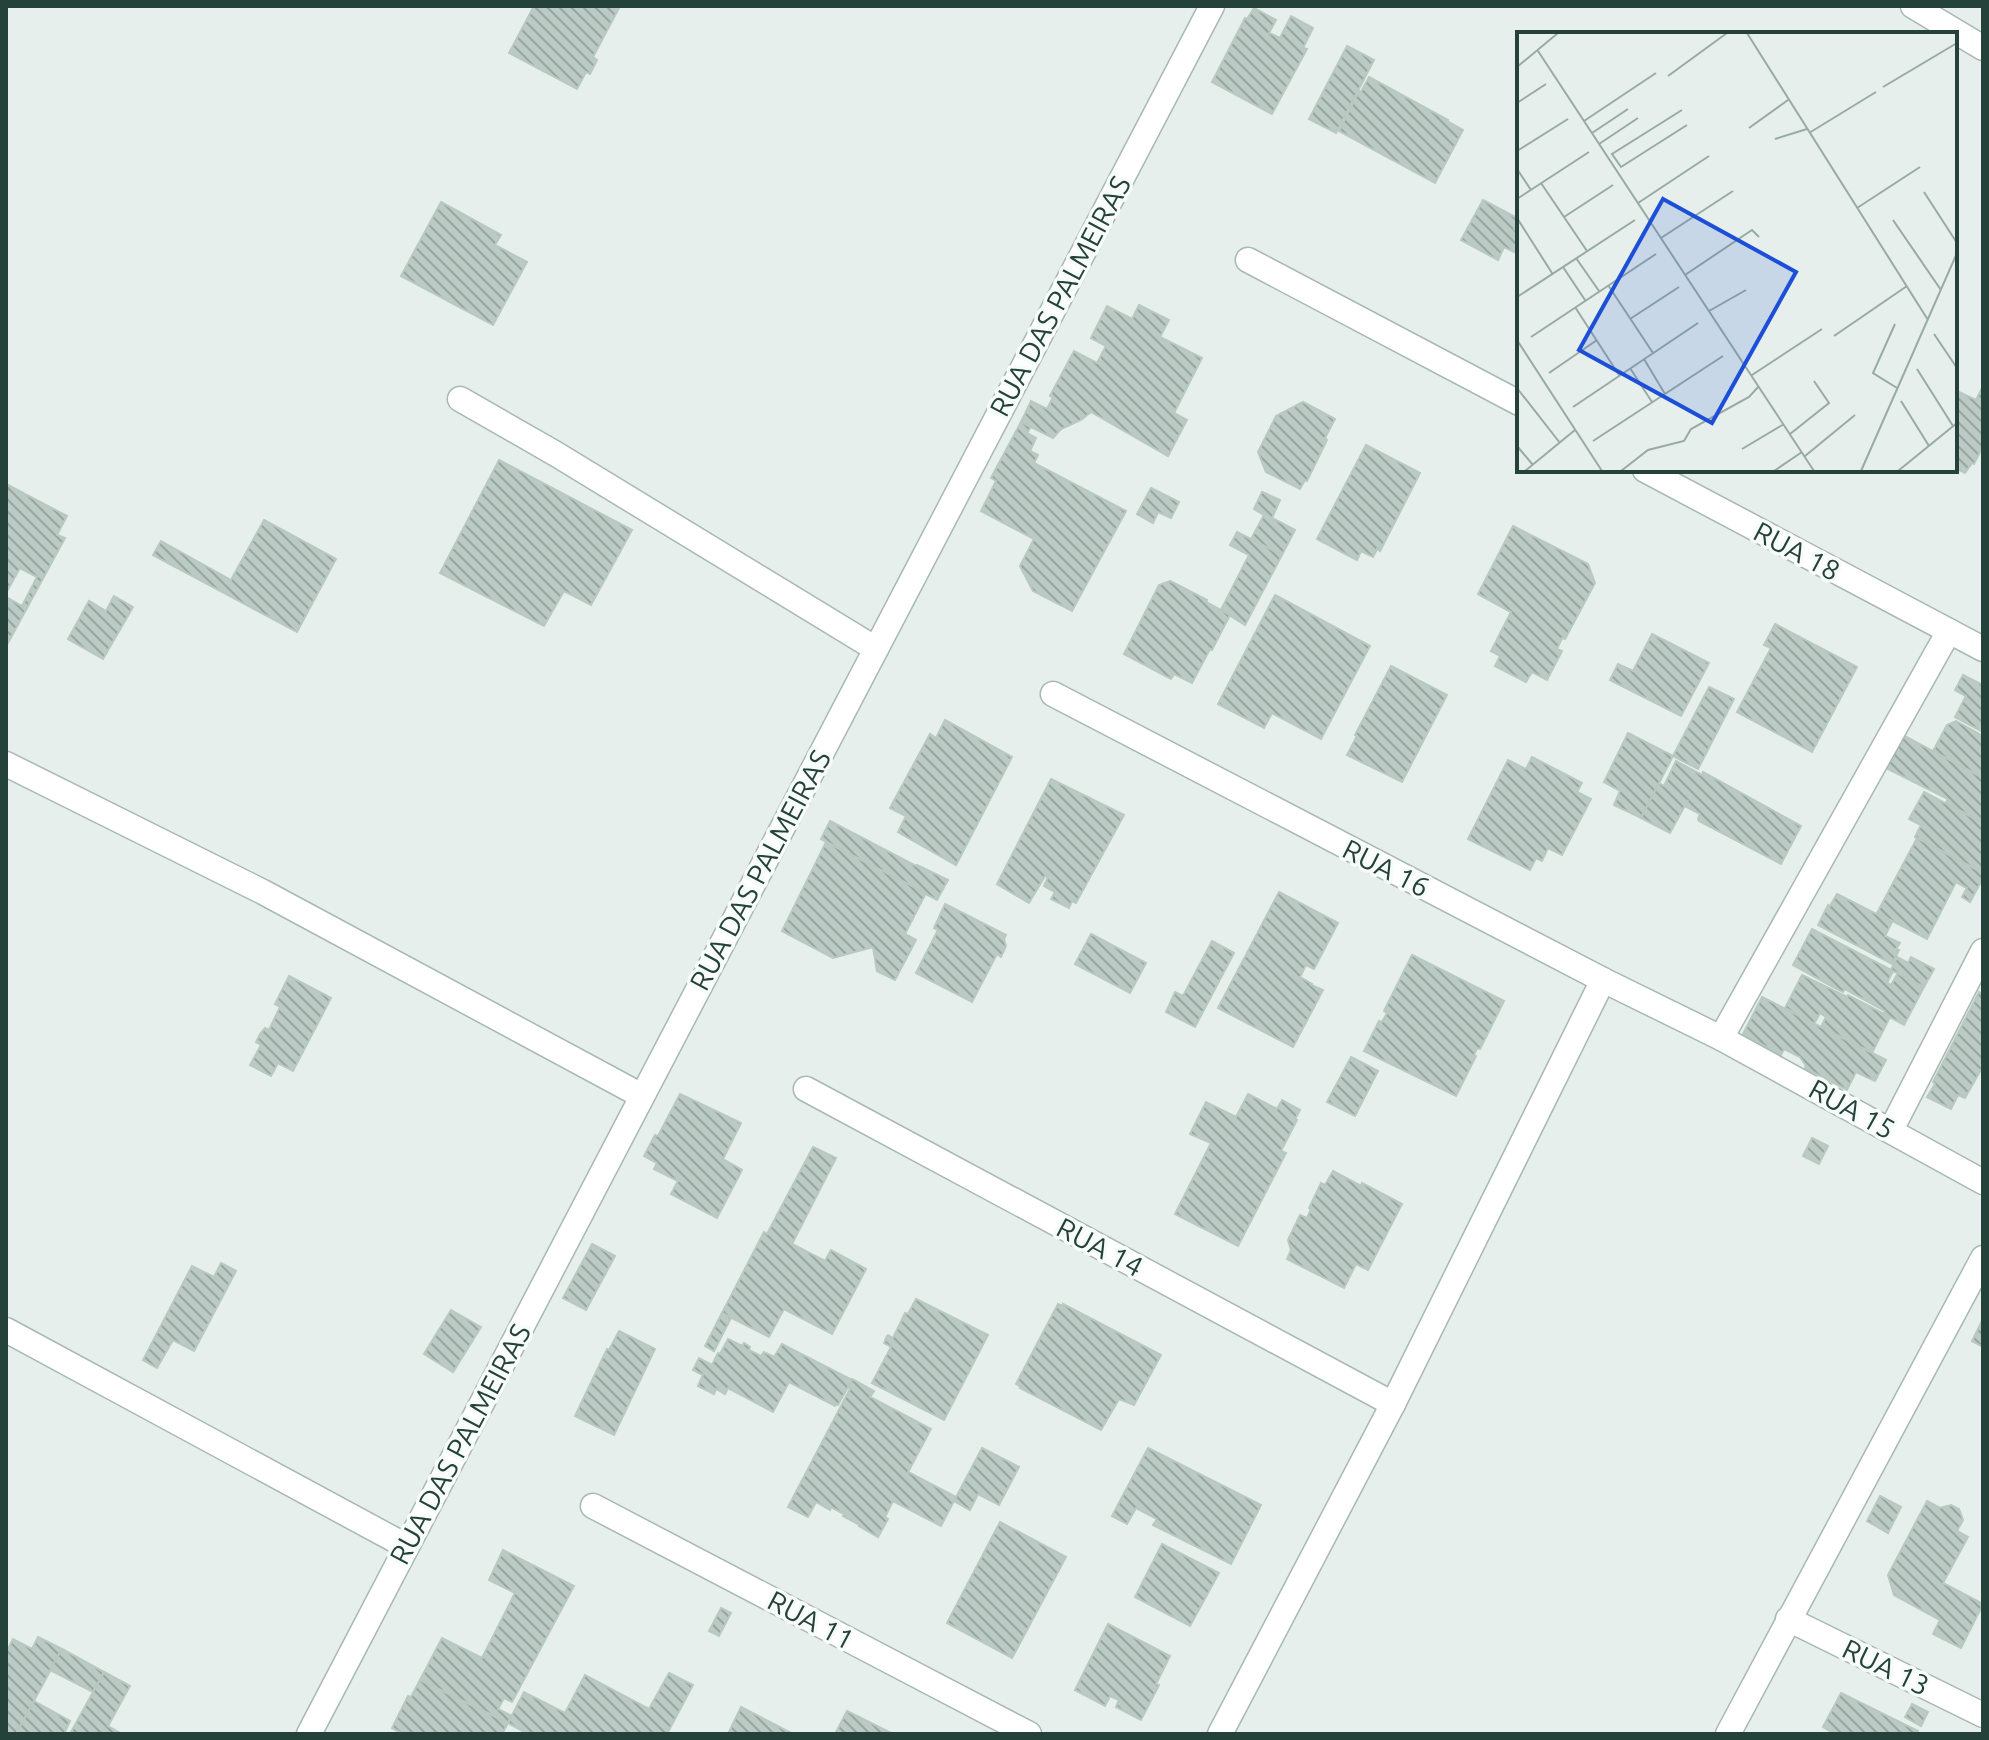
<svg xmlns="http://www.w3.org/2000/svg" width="1989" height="1740" viewBox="0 0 1989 1740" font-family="Ubuntu,sans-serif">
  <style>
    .building { fill: url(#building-back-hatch); stroke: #b8c9c2; stroke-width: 2 }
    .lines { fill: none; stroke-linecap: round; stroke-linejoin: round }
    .minor-casing { stroke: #a8b8b2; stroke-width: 27 }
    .minor { stroke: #fff; stroke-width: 24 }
    .labels { text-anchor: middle; stroke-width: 7; stroke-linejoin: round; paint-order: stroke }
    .street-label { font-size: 28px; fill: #24423a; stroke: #f7fbf9 }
    .inset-road { fill: none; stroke: #98aaa4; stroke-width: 2 }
    .view { fill: #1d4ed8; fill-opacity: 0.15; stroke: #1d4ed8; stroke-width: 4 }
    .inset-edge { fill: none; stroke: #24423a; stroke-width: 4 }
  </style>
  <defs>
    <pattern id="building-back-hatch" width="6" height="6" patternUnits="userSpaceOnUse" patternTransform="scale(2)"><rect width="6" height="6" fill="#bbcac4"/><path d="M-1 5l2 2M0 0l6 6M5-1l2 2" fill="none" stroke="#98a6a0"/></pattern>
  </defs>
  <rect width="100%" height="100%" fill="#e6efeb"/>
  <g class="building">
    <path d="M534,6H620L593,57L597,60L590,74L586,72L577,89L509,53Z"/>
    <path d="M1254,8L1276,20L1269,33L1280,38L1291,16L1313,28L1303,48L1307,49L1272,114L1212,82L1245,18L1247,19Z"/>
    <path d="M1347,46L1374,60L1336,133L1309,119Z"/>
    <path d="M1369,77L1448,120L1447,121L1463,130L1435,183L1339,131L1359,91L1361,92Z"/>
    <path d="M1483,200L1519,219L1514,229L1519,232V241L1514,252L1504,247L1498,260L1461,240Z"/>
    <path d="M441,202L501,235L495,245L527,262L493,325L401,276Z"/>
    <path d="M1139,305L1169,320L1160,337L1202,358L1174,413L1187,420L1168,456L1091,412L1081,420L1061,429L1053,438L1021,422L1031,401L1047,409L1053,397L1050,396L1074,351L1097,363L1106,346L1091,338L1107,306L1132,319Z"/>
    <path d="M1983,386V446L1974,464L1972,463L1965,473L1955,468V390L1976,400Z"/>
    <path d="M1303,402L1335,419L1325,438L1327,440L1307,481L1305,480L1300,489L1266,472L1258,452L1276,416Z"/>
    <path d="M1021,422L1031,427L1027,433L1036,438L1030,451L1038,455L1034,463L1126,511L1072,611L1033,591L1020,566L1034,539L981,511L996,481L991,478Z"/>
    <path d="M1366,445L1420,473L1380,551L1377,549L1373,557L1361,551L1357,560L1317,539Z"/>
    <path d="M499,460L632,530L591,605L564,591L544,626L440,573Z"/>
    <path d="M6,484L67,516L57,535L65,538L8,643L6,642V597L22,606L37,577L20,568L6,593Z"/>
    <path d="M1151,488L1179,502L1171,518L1158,512L1153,523L1137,514Z"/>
    <path d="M1262,492L1280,500L1272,518L1295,530L1282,555L1251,539L1264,515L1254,509Z"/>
    <path d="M264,520L336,559L297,632L153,555L161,541L231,580Z"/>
    <path d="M1513,526L1588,564L1595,583L1565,639L1562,638L1557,649L1562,651L1547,680L1532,672L1526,682L1495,666L1500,656L1491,651L1511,612L1478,594Z"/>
    <path d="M1237,532L1282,555L1245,625L1221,610L1249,555L1230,545Z"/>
    <path d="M1170,581L1207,600L1206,602L1230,615L1212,650L1210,649L1192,683L1174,674L1171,679L1124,654L1159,585Z"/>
    <path d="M1275,595L1370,646L1321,739L1272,713L1264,728L1218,704Z"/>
    <path d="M114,596L133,607L103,659L68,639L89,601L106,611Z"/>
    <path d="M1775,624L1857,667L1812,752L1737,712L1771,648L1764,645Z"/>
    <path d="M1652,634L1709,663L1681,716L1610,680L1618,664L1633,671Z"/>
    <path d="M1391,666L1447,695L1402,782L1347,755L1357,736L1355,735Z"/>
    <path d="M1963,675L1983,685V732L1955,717L1966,696L1955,690Z"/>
    <path d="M1709,687L1734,699L1698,769L1673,756Z"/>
    <path d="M945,720L1012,757L956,865L898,832L906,816L890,808L930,734L936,738Z"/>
    <path d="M1956,721L1983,736V778L1933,751L1947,725Z"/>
    <path d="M1628,733L1673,756L1641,818L1614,805L1620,791L1604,782Z"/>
    <path d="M1899,733L1983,778V823L1946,803L1948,799L1882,766Z"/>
    <path d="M1532,757L1582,783L1577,792L1591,799L1562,855L1548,848L1542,861L1536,858L1530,870L1468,839L1508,760L1526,769Z"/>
    <path d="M1676,761L1702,775L1703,772L1801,826L1781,864L1699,821L1698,819L1700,814L1685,806L1688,800L1670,833L1641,818L1659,783L1664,786Z"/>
    <path d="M1051,779L1124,815L1076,903L1072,901L1069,908L1051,899L1055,892L1044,886L1048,877L1045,876L1029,903L997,884Z"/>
    <path d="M1924,792L1983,823V873L1915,837L1921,825L1909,819Z"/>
    <path d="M830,821L916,866L917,865L948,880L937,900L821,839Z"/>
    <path d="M1917,838L1983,873V878L1970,902L1962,897L1967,888L1956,882L1927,939L1877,913Z"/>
    <path d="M826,842L926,893L905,934L916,940L895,980L877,971L873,947L833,958L782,931Z"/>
    <path d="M1279,892L1338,923L1314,969L1306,965L1300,977L1312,984L1311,985L1323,990L1293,1047L1218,1008Z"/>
    <path d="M1837,894L1892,922L1885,936L1900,943L1896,949L1899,950L1892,964L1818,925L1828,905L1830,906Z"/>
    <path d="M945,904L1006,935L1004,939L1006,946L1001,957L997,954L972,1002L916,973L938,930L934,928Z"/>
    <path d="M1812,929L1893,971L1887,983L1891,985L1898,973L1924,987L1904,1025L1884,1014L1885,1011L1845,989L1843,992L1837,989L1793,965Z"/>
    <path d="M1091,934L1146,963L1130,993L1075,964Z"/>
    <path d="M1212,941L1234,953L1195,1027L1166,1012L1175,992L1183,996Z"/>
    <path d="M1412,955L1504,1001L1480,1049L1477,1048L1474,1055L1476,1056L1456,1096L1364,1051L1379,1021L1382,1022L1387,1013L1384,1011Z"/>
    <path d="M1897,957L1908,963L1911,957L1934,969L1924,987L1891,970Z"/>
    <path d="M1802,975L1847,997L1848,995L1890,1017L1872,1053L1821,1027L1826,1017L1820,1013L1814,1024L1785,1008Z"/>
    <path d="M289,976L331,998L293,1071L278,1063L271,1076L250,1065L261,1045L256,1042L260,1034L265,1028L269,1030L280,1007L275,1004Z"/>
    <path d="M1979,992L1983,995V1066L1965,1098L1958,1095L1951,1109L1927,1097L1935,1084L1933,1082Z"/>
    <path d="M1762,997L1886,1060L1875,1081L1856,1072L1847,1090L1805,1068L1806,1066L1800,1057L1784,1049L1781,1055L1743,1034Z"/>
    <path d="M1351,1057L1378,1071L1355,1116L1327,1102Z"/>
    <path d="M680,1094L741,1123L723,1159L742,1170L717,1218L671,1194L678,1181L654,1169L657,1163L644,1156L655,1135L658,1136Z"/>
    <path d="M1248,1094L1277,1109L1282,1100L1300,1110L1295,1119L1297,1120L1281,1151L1286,1153L1238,1246L1175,1214L1211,1143L1190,1134L1206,1102L1236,1117Z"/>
    <path d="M1812,1138L1828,1146L1819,1164L1803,1156Z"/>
    <path d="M813,1147L836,1158L792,1244L825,1261L831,1250L866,1269L832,1334L784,1309L769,1337L722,1313L764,1232L767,1234Z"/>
    <path d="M1333,1171L1361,1186L1362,1183L1402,1204L1368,1270L1356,1264L1344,1288L1287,1259L1291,1250L1288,1240L1300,1215L1307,1218L1311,1209L1309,1208L1321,1183L1325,1185Z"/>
    <path d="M592,1244L615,1256L586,1310L563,1298Z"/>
    <path d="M221,1263L236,1271L194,1351L173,1340L157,1368L143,1360L192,1266L214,1277Z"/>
    <path d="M916,1299L988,1335L944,1420L872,1383L891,1347L884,1343L886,1338L888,1335L893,1338L905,1313L908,1314Z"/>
    <path d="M1058,1304L1063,1306V1304L1161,1355L1134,1405L1119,1399L1101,1430L1020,1388L1021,1387L1016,1384Z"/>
    <path d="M451,1310L481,1327L453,1372L424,1354Z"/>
    <path d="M722,1313L731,1318L714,1351L705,1346Z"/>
    <path d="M1983,1319V1347L1972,1341Z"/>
    <path d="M619,1331L655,1349L614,1435L575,1416L607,1349L609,1350Z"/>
    <path d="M728,1339L742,1346L744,1343L750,1347L749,1350L761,1356L764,1352L774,1357L782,1344L852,1380L838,1405L836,1404L835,1406L789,1382L773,1412L728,1388L725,1394L716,1389L714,1394L698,1386L703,1375L693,1370L699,1358L712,1365L718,1353L720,1354Z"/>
    <path d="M852,1379L874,1391L870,1397L931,1429L908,1472L956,1497L941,1526L893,1501L885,1517L888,1519L878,1537L859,1526L860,1525L843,1516L844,1514L831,1507L830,1510L816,1502L808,1517L788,1507L850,1389L848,1387Z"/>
    <path d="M982,1448L1019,1467L999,1505L978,1494L970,1510L954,1501Z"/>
    <path d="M1148,1448L1261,1505L1231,1564L1153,1525L1157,1519L1136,1508L1127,1524L1112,1516Z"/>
    <path d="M1880,1496L1901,1507L1888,1533L1867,1521Z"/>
    <path d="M1927,1501L1940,1508L1951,1505L1959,1509L1963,1520L1957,1531L1968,1537L1943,1583L1983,1604L1961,1648L1933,1634L1940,1620L1894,1595L1888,1575Z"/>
    <path d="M1000,1522L1066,1557L1012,1658L947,1623Z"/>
    <path d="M1162,1544L1219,1573L1190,1626L1135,1597Z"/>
    <path d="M503,1550L574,1586L512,1702L504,1698L498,1709L512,1716L508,1723L420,1680L442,1638L482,1658L515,1593L489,1580Z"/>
    <path d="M721,1608L731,1613L719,1636L709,1631Z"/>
    <path d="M1108,1624L1170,1656L1156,1684L1159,1685L1141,1720L1116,1707L1119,1700L1110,1696L1105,1706L1075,1690Z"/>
    <path d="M38,1637L62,1649L16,1734H6V1653L13,1639L32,1649Z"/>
    <path d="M62,1649L104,1672L93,1692L50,1670Z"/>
    <path d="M104,1672L130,1686L108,1726L122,1734H70Z"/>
    <path d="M669,1673L693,1685L667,1734H528L508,1723L524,1692L565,1713L585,1675L649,1709Z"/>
    <path d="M420,1680L508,1723L502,1734H403L392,1728L408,1696L411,1697Z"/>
    <path d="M1841,1693L1918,1731L1917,1734H1830L1831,1732L1823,1727Z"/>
    <path d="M34,1701L70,1721L64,1734H16Z"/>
    <path d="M1912,1704L1928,1712L1921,1726L1905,1717Z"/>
    <path d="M741,1707L793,1734H728Z"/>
    <path d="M847,1711L893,1734H835Z"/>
  </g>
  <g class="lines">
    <defs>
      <g id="minor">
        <path d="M1913,6L1983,48"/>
        <path d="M1248,260L1519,403"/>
        <path d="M460,399L556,454L876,649"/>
        <path d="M1645,470L1983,649"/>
        <path d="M1053,694L1603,980L1721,1038L1983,1182"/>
        <path d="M6,764L263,892L642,1096"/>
        <path d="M1721,1038L1949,631"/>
        <path d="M806,1089L1393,1404"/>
        <path d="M1891,1130L1983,951"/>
        <path d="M6,1330L406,1546"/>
        <path d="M593,1506L1029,1734"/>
        <path d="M1788,1619L1983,1715"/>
        <path d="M309,1734L1212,6"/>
        <path d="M1220,1734L1393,1404L1603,980"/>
        <path d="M1728,1734L1983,1258"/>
      </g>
    </defs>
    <use href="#minor" class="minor-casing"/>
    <use href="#minor" class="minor"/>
  </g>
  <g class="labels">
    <g class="street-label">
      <text transform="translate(1060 296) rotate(-62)" y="10">RUA DAS PALMEIRAS</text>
      <text transform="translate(1797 551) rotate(28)" y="10">RUA 18</text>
      <text transform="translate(1386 868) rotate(27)" y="10">RUA 16</text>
      <text transform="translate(760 870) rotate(-62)" y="10">RUA DAS PALMEIRAS</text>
      <text transform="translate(1852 1109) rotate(29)" y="10">RUA 15</text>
      <text transform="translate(1100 1247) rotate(28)" y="10">RUA 14</text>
      <text transform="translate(460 1444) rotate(-62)" y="10">RUA DAS PALMEIRAS</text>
      <text transform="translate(811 1620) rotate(28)" y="10">RUA 11</text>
      <text transform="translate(1886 1667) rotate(26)" y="10">RUA 13</text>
    </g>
  </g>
  <g transform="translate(1517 32)">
    <rect width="440" height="440" fill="#e6efeb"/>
    <path class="inset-road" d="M230,1L411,288M21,19L297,439M0,35L41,1M151,44L210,1M366,55L440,11M0,71L29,52M165,78L95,122L104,135L170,93M67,89L139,41M232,96L271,68M75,101L111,77M292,101L359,60M258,107L290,97M82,112L121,86M0,119L51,87M0,137L14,158M24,151L70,219M407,160L440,211M0,167L72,120M121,171L192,124M340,176L403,135M47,185L96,153M0,186L35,241M376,188L424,258M144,206L216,159M59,226L82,259M46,235L68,268M168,243L235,198L242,205M91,253L136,321M0,265L118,188M58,275L102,343M192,279L229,258M113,287L162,255M378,292L356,341L380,356M417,302L440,336M317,304L390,254M14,305L139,222M0,308L85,439M127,327L148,362M113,336L135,370M400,337L436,394M32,341L80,308M235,343L305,297M0,356L43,411M384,369L412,414M56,375L181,291M273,402L312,371L297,349M76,409L206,324M0,414L16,433M225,417L267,392M288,424L338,383M8,439L58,398M104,439L131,418L167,409L174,397L232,365L242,354M257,439L285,420M344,439L440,221M381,439L440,391"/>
    <path class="view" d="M146,167L279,240L195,391L62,318Z"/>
    <rect width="440" height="440" class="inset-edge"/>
  </g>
  <rect width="1989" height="1740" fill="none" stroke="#24423a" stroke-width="16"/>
</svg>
